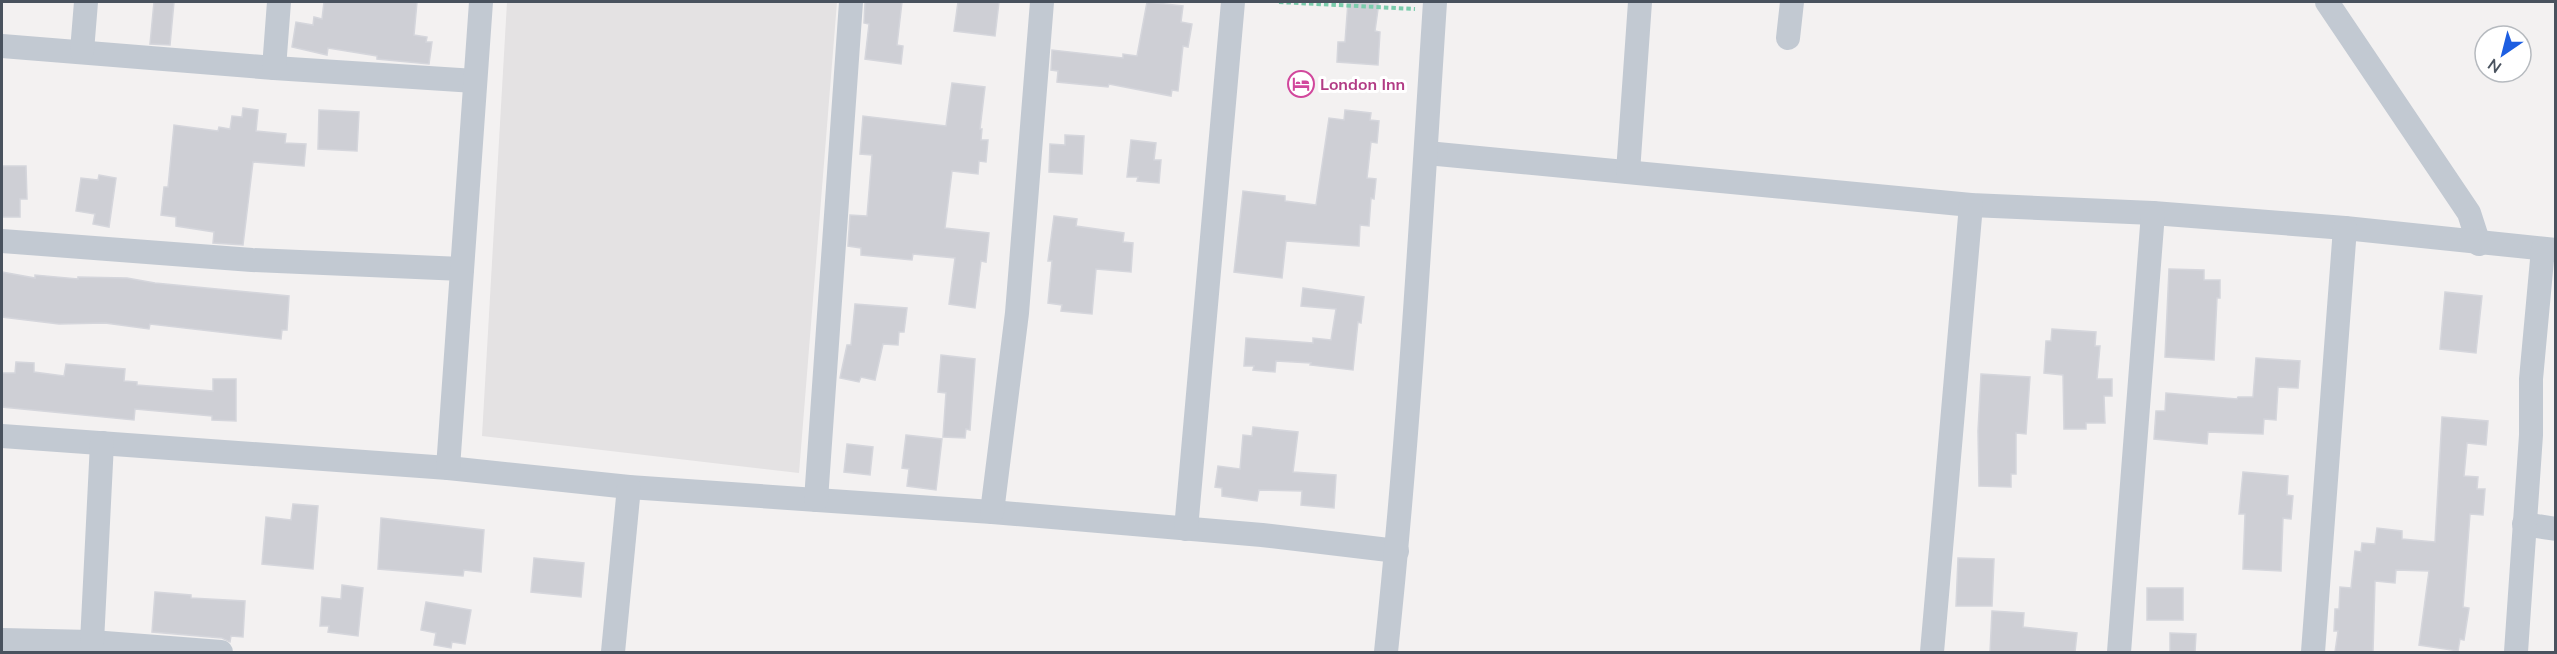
<svg xmlns="http://www.w3.org/2000/svg" width="2557" height="654" viewBox="0 0 2557 654" font-family="Mulish,sans-serif">
  <style>
    .education { fill: #e4e2e3 }
    .building { fill: #cecfd5; stroke: #d5d6dc; stroke-width: 1.5 }
    .lines { fill: none; stroke-linecap: round; stroke-linejoin: round }
    .path { stroke: #7accac; stroke-width: 4; stroke-dasharray: 4.5 3; stroke-linecap: butt }
    .minor { stroke: #c2c9d2; stroke-width: 24 }
    .labels { text-anchor: middle; stroke-width: 6; stroke-linejoin: round; paint-order: stroke }
    .hotel-label { font-size: 16px; font-weight: bold; fill: #b23c85; stroke: #fff; text-anchor: start }
  </style>
  <rect width="100%" height="100%" fill="#f3f1f1"/>
  <path class="education" d="M507,2H837L799,473L482,436Z"/>
  <g class="building">
    <path d="M154,2H174L170,45L150,44Z"/>
    <path d="M324,2H417L414,35L427,37L426,42H432L429,64L377,59V56L328,48L327,55L292,47L296,22L313,25L314,17L322,19Z"/>
    <path d="M865,2H902L897,45L903,46L901,64L865,59L869,24L864,23Z"/>
    <path d="M958,2H999L995,36L954,31Z"/>
    <path d="M1147,2L1183,6L1181,22L1192,24L1188,47L1183,46L1178,91L1172,90L1171,96L1109,84L1108,87L1057,82L1058,71L1051,70L1052,50L1123,58V54L1137,56Z"/>
    <path d="M1348,2H1379L1375,31L1380,32L1378,65L1337,62L1338,42H1345Z"/>
    <path d="M952,83L985,87L980,129H982L981,140H988L986,162L979,161L978,174L952,171L945,228L989,233L986,262L981,261L975,308L949,304L955,258L913,254L912,260L861,255V248L848,246L850,215L867,216L872,155L860,154L863,116L946,126Z"/>
    <path d="M243,108L258,110L256,131L286,134L285,143L306,144L304,166L253,162L243,245L213,243L214,232L176,226V217L161,215L164,187H168L174,125L218,131L219,127L230,129L232,116L242,117Z"/>
    <path d="M319,110L359,112L357,151L318,149Z"/>
    <path d="M1345,110L1371,113L1370,120L1379,121L1377,143L1371,142L1367,178L1376,179L1374,199L1371,198L1369,226L1360,225L1359,246L1286,241L1282,278L1234,272L1243,191L1285,196V201L1316,205L1329,118L1344,120Z"/>
    <path d="M1065,135L1084,136L1082,174L1049,172L1050,144L1065,145Z"/>
    <path d="M1131,140L1156,143L1154,160H1161L1159,183L1137,181L1138,177H1127Z"/>
    <path d="M2,166H26L27,199H20V217H2Z"/>
    <path d="M99,175L116,178L109,227L93,224L95,214L76,211L81,178L98,180Z"/>
    <path d="M1054,216L1077,219L1076,226L1124,233L1123,242L1133,243L1131,272L1096,269L1092,314L1061,311L1062,305L1048,303L1052,261H1048Z"/>
    <path d="M2169,269L2204,270V280H2220V298H2217L2214,360L2165,357Z"/>
    <path d="M2,272L35,278V275L78,279V277L127,278L155,283L289,296L287,330H282L281,339L150,324L149,329L105,323L59,324L2,317Z"/>
    <path d="M1303,288L1364,297L1361,323L1358,322L1353,370L1310,365L1311,363L1276,361L1275,372L1253,370L1254,366H1244L1246,338L1313,343V338L1331,340L1336,309L1301,306Z"/>
    <path d="M2445,292L2482,296L2476,353L2440,349Z"/>
    <path d="M855,304L907,308L904,332H899L898,345L883,344L875,380L861,377L859,382L840,378L847,345H851Z"/>
    <path d="M2052,329L2096,332L2095,346H2100L2097,379H2112V396H2104L2105,423H2086V429H2064L2063,375L2044,373L2046,341H2051Z"/>
    <path d="M941,355L975,359L970,430L966,429L965,438L943,437L946,393L938,392Z"/>
    <path d="M2256,358L2300,361L2298,388L2278,387L2276,420L2264,419L2263,434L2208,432L2207,444L2154,439L2156,411H2165L2166,393L2237,399L2238,397H2253Z"/>
    <path d="M16,362L34,363V372L64,376L66,364L125,369L124,381L137,382V385L213,391V379H236V421L212,420V416L135,409L134,420L2,407V373H15Z"/>
    <path d="M1981,374L2030,377L2026,434L2016,433V474H2011V487L1979,486L1978,431Z"/>
    <path d="M2442,417L2488,421L2486,445L2467,443L2464,476L2478,477L2477,489H2485L2483,515L2470,514L2463,607L2469,608L2464,640L2460,639L2458,651L2419,645L2429,571L2396,570L2395,583L2375,581L2373,652H2335L2338,631H2334L2335,609H2339L2340,587L2351,588L2355,551L2361,552L2362,543L2375,544L2377,528L2402,531V539L2435,542Z"/>
    <path d="M1253,427L1298,432L1293,472L1336,475L1334,508L1301,505L1302,491L1259,490L1257,501L1222,496V488L1215,487L1218,466L1240,469L1243,435L1252,436Z"/>
    <path d="M906,435L942,439L936,490L907,486L909,469L902,468Z"/>
    <path d="M847,444L873,447L870,475L844,472Z"/>
    <path d="M2243,472L2288,476L2287,495L2293,496L2291,519L2283,518L2281,571L2243,569L2245,514H2239Z"/>
    <path d="M293,504L318,506L313,569L262,564L266,517L291,520Z"/>
    <path d="M381,518L484,530L481,572L464,570L463,576L378,569Z"/>
    <path d="M534,558L584,563L581,597L531,592Z"/>
    <path d="M1958,558L1994,559L1992,606H1956Z"/>
    <path d="M342,585L363,588L358,636L328,632L329,626H320L322,597L341,599Z"/>
    <rect x="2147" y="588" width="36" height="32"/>
    <path d="M155,592L191,595V598L245,601L243,637L231,636L230,642L222,638L152,632Z"/>
    <path d="M426,602L471,610L465,644L452,642L451,648L434,645L436,633L421,630Z"/>
    <path d="M1992,611L2024,613L2023,627L2077,633L2075,652H1990Z"/>
    <path d="M2170,633L2196,634L2195,652H2170Z"/>
  </g>
  <g class="lines">
    <path class="path" d="M1279,2L1415,9"/>
    <g class="minor">
      <path d="M2327,2L2469,213L2479,244"/>
      <path d="M1788,38L1792,2"/>
      <path d="M2,46L274,68L475,81"/>
      <path d="M82,51L86,2"/>
      <path d="M274,68L279,2"/>
      <path d="M1427,153L1971,205L2153,213L2345,228L2556,250"/>
      <path d="M1628,172L1640,2"/>
      <path d="M2,241L252,260L462,269"/>
      <path d="M2,436L448,468L629,487L992,512L1262,535L1397,551"/>
      <path d="M448,468L481,2"/>
      <path d="M816,500L851,2"/>
      <path d="M992,512L1017,313L1042,2"/>
      <path d="M2524,524L2556,529"/>
      <path d="M1186,529L1233,2"/>
      <path d="M2,640L92,642L221,652"/>
      <path d="M92,642L102,443"/>
      <path d="M613,652L629,487"/>
      <path d="M1386,652C1409,436 1421,219 1435,2"/>
      <path d="M1932,652L1971,205"/>
      <path d="M2119,652L2153,213"/>
      <path d="M2313,652L2345,228"/>
      <path d="M2516,652L2531,435V379L2543,249"/>
    </g>
  </g>
  <defs>
    <symbol id="hotel-ring" viewBox="-11 -11 22 22"><circle r="9.5" fill="#fff" stroke="#d1479c" stroke-width="1.5"/><path d="M-6-4.5h1.5V1H6V5H4.5V3h-9V5H-6ZM-4 0a1.8 1.8 0 1 1 3.6 0ZM.5 0V-2.5h3Q6-2.5 6 0Z" fill="#d1479c"/></symbol>
  </defs>
  <g fill-rule="evenodd">
    <use href="#hotel-ring" x="1286" y="69" width="30" height="30"/>
  </g>
  <g class="labels">
    <g class="hotel-label">
      <text x="1320" y="90">London Inn</text>
    </g>
  </g>
  <rect width="2557" height="654" fill="none" stroke="#49525e" stroke-width="6"/>
  <g transform="translate(2503 54) rotate(215)"><circle r="28" fill="#ffffff" stroke="#b6babf" stroke-width="1.5"/>
  <path d="M0-4.5L10 22L0 15L-10 22Z" fill="#1d5ee1"/>
  <text y="-9" font-size="16" font-weight="bold" text-anchor="middle" fill="#49525e">N</text>
  </g>
</svg>
